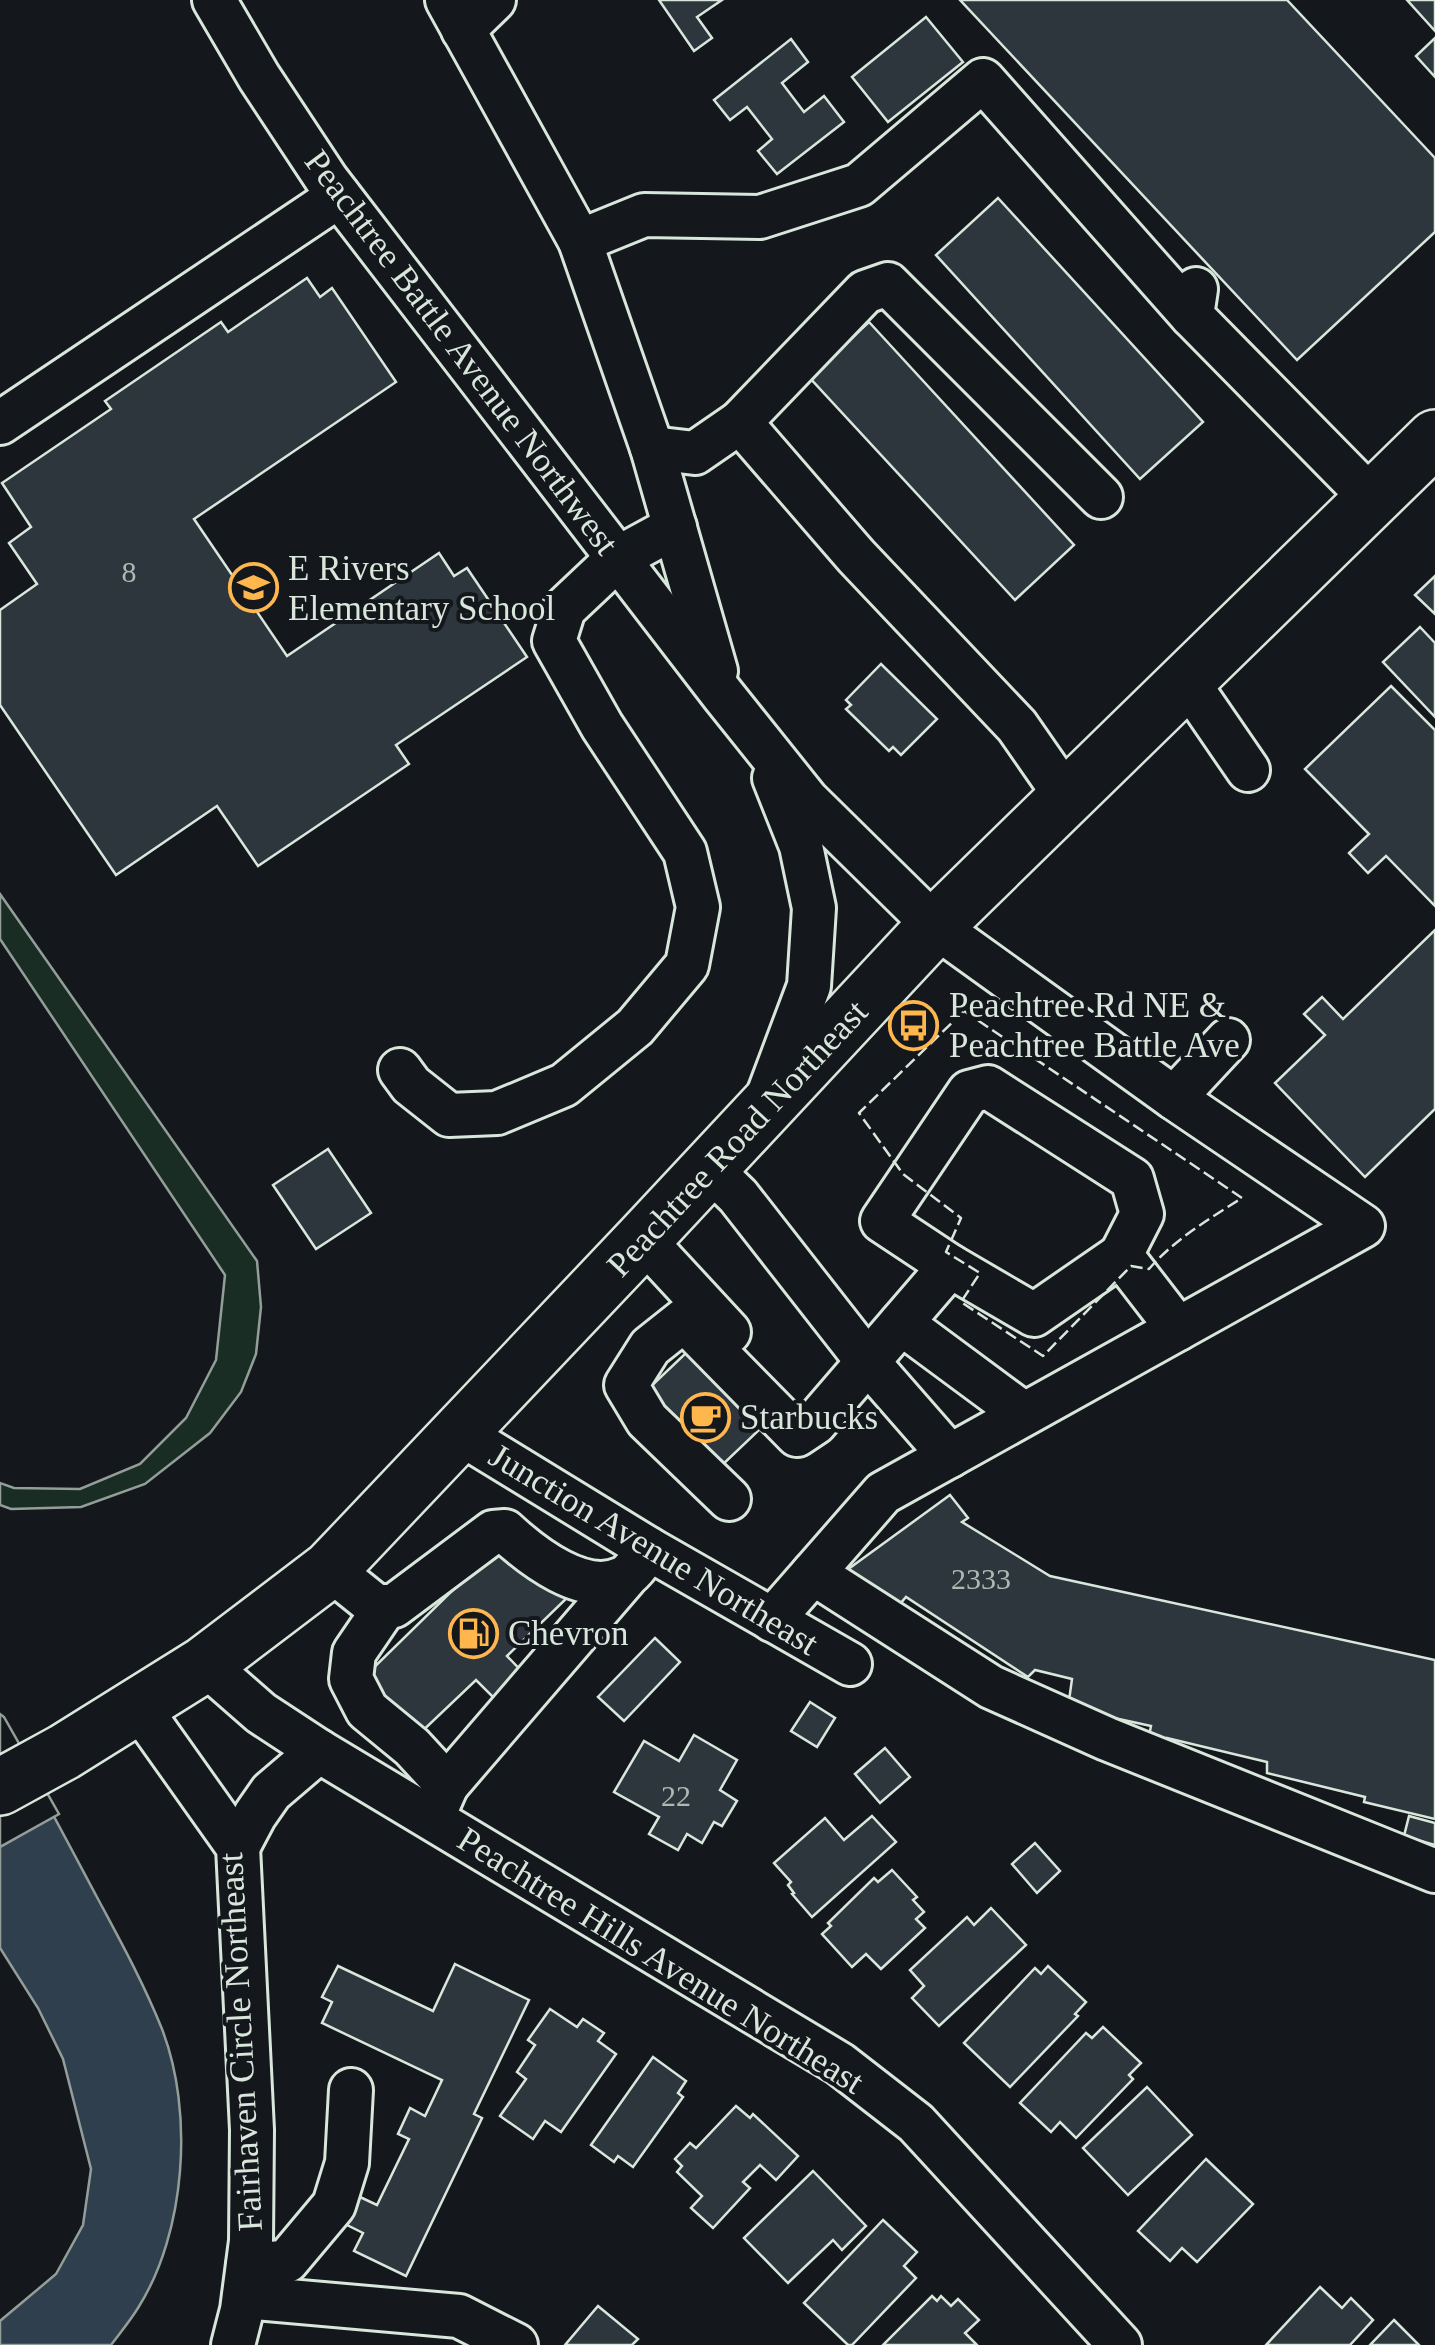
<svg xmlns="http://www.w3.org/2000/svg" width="1435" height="2345" viewBox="0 0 1435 2345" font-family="'Times New Roman',serif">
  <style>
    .green { fill: #1a2d24; stroke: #939e99; stroke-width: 2.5 }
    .water { fill: #2f3f4d; stroke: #939e99; stroke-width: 2.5 }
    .pier { fill: #14181c; stroke: #939e99; stroke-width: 2.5 }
    .building { fill: #2c363c; stroke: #d8e6dc; stroke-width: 2.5 }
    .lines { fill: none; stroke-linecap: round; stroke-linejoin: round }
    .minor-casing { stroke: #d8e6dc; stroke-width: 48 }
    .highway-casing { stroke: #d8e6dc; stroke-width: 60 }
    .minor { stroke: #14181c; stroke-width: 42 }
    .highway { stroke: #14181c; stroke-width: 55 }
    .fence { stroke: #d8e6dc; stroke-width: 2.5; stroke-dasharray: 12 5; stroke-linecap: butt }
    .labels { text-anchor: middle; stroke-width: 8; stroke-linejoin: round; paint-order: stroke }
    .number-label { font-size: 30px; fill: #adbab4 }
    .street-label { font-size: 35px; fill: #d8e6dc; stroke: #14181c }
    .poi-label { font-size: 35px; fill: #d8e6dc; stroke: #14181c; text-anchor: start }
  </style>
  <rect width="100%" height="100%" fill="#14181c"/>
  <path class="green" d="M0,894L257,1261L261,1307L256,1354L241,1392L210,1433L145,1484L81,1507L11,1509L0,1505V1483L14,1488L80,1489L140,1464L186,1418L216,1360L225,1275L0,939Z"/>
  <path class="water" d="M0,1719C34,1778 66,1839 98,1899C121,1942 144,1984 162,2029C194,2112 186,2232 138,2308C130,2321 120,2333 111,2345H0V2321L56,2274L83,2225L91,2169L63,2059L38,2008L0,1948Z"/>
  <path class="pier" d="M0,1714L4,1717L59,1814L0,1847Z"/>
  <g class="building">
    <path d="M659,0H722L697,17L712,38L694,51Z"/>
    <path d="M960,0H1287L1435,158V232L1297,360Z"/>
    <path d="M1407,0H1435V31Z"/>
    <path d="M926,17L963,62L888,122L852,77Z"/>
    <path d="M1435,38V77L1416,56Z"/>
    <path d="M791,39L808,62L782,83L804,112L824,96L844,122L777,174L758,151L772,139L747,107L730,120L714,100Z"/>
    <path d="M998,198L1203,422L1140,479L936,255Z"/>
    <path d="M307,278L320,297L332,288L396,382L194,519L287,656L439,553L454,576L467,568L527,657L396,745L409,764L258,866L217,806L116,875L0,705V610L37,584L9,543L31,527L2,483L111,409L105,401L221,322L228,332Z"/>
    <path d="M869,322L1074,545L1015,600L809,377Z"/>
    <path d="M1435,576V614L1415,595Z"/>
    <path d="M1420,627L1435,643V717L1383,662Z"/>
    <path d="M881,664L937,719L901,755L893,747L889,751L846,709L851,705L846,700Z"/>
    <path d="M1391,686L1435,730V906L1386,856L1368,873L1349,853L1369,834L1305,769Z"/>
    <path d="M1435,930V1109L1365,1177L1275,1083L1325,1035L1304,1014L1322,997L1343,1019Z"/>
    <path d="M328,1149L371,1213L316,1249L273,1185Z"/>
    <path d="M687,1352L759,1430L718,1469L646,1391Z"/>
    <path d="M950,1495L968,1518L962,1522L1050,1576L1435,1660V1819L1364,1802L1365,1797L1267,1773V1762L1167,1738L1166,1743L1149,1736L1151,1726L1068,1708L1072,1679L1035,1670L1028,1677L906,1597L899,1605L847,1570Z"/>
    <path d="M509,1535L569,1596L507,1656L531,1681L503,1707L476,1680L414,1739L359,1682Z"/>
    <path d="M655,1638L680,1662L624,1721L598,1697Z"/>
    <path d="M810,1702L835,1718L817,1747L791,1731Z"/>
    <path d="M694,1735L737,1760L720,1790L737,1801L722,1826L714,1822L702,1843L687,1834L678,1850L649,1834L659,1817L614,1792L644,1741L679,1761Z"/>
    <path d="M885,1748L910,1777L880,1803L855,1774Z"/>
    <path d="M872,1816L896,1842L812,1917L792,1894L794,1893L788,1885L791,1882L774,1863L825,1818L844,1840Z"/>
    <path d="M1409,1816L1435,1823V1845L1404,1836Z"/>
    <path d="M1035,1843L1060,1871L1037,1893L1012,1864Z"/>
    <path d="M892,1870L917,1897L913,1900L924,1912L916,1919L925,1928L881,1969L866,1954L852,1967L822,1934L831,1926L828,1923L874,1878L878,1882Z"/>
    <path d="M991,1908L1026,1945L939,2026L912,1998L924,1986L910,1970L967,1917L974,1925Z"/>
    <path d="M455,1964L529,2000L474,2114L482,2118L406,2276L354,2251L363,2233L347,2225L360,2197L377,2205L409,2139L398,2134L410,2108L425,2116L442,2080L322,2023L332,2002L322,1997L338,1966L433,2011Z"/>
    <path d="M1048,1966L1086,2002L1075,2014L1078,2016L1010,2087L964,2043L1035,1968L1041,1974Z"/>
    <path d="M550,2009L577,2027L583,2019L604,2033L598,2041L616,2054L561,2132L545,2121L533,2139L500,2116L526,2079L517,2072L535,2045L528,2040Z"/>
    <path d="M1103,2027L1141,2063L1129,2075L1133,2079L1076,2138L1060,2122L1051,2132L1020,2103L1086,2033L1092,2038Z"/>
    <path d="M653,2057L686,2081L678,2093L683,2097L633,2167L618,2156L614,2162L591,2145Z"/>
    <path d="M1147,2087L1192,2135L1128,2195L1083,2148Z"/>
    <path d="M736,2106L750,2118L753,2114L798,2156L776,2180L760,2165L743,2182L750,2188L713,2228L691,2208L702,2196L677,2172L682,2166L675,2159L690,2143L696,2148Z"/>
    <path d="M1206,2159L1253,2204L1197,2262L1182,2248L1170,2261L1138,2231Z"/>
    <path d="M813,2171L866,2226L842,2250L833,2240L788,2283L744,2238Z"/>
    <path d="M883,2220L917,2252L904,2266L916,2278L852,2345H848L804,2303Z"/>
    <path d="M1320,2287L1342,2308L1351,2298L1373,2320L1350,2345H1266Z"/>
    <path d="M932,2296L937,2301L941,2296L951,2306L958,2299L979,2320L965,2333L977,2345H883Z"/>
    <path d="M598,2306L638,2339L632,2345H565Z"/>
    <path d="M1394,2320L1419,2345H1370Z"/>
  </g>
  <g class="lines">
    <defs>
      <g id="minor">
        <path d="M214,0L259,77L327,180L723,695L807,800L935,926L1174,1098L1363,1226L883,1493L772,1620"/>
        <path d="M447,0L580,241L652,448L716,671"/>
        <path d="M463,30L494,0"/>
        <path d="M580,241L644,215L760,217L859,185L983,80L1192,316"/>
        <path d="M1196,289L1192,316L1373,500"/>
        <path d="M740,422L856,556L1017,726L1067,798"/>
        <path d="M0,423L339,196"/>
        <path d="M652,448L695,453L740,422L865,292L888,284L1101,497"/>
        <path d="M1187,681L1248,770"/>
        <path d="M400,1070L411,1085L449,1115L497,1113L564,1085L635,1027L687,965L698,907L685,852L602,726L554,641L564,609L618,558L675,527"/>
        <path d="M767,1098L809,986L814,908L801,846L774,778"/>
        <path d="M1174,1098L1228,1040"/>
        <path d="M709,1168L738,1196L867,1361L950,1456"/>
        <path d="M643,1239L729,1332"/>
        <path d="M950,1266L1034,1315L1121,1255L1178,1329"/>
        <path d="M901,1323L1024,1414"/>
        <path d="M458,1432L649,1549L850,1664"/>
        <path d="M729,1499L647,1420L626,1385L650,1347L684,1320L797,1435L815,1423L950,1266L882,1221L969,1092L988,1087L1132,1179L1142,1214L1121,1255"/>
        <path d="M330,1569L376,1606H394L493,1532L505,1531C532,1556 584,1597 623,1578C633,1573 642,1558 649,1549"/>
        <path d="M813,1573L991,1687L1107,1739L1435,1871"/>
        <path d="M386,1606L354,1653L351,1679L367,1710L412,1747L447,1785L436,1810"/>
        <path d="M205,1664L261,1713L319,1751L840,2064L916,2123L1120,2345"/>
        <path d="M138,1706L238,1847L252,2130L251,2241L242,2310L233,2345"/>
        <path d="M447,1785L625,1578"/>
        <path d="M238,1847L255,1815L271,1792L319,1751"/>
        <path d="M248,2266L287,2261L334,2205L347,2163L351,2090"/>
        <path d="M244,2297L459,2316L516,2345"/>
      </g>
      <path id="highway" d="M0,1787L64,1752L205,1664L330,1569L643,1239L935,926L1435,438"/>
    </defs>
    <use href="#minor" class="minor-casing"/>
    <use href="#highway" class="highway-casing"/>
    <use href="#minor" class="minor"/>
    <use href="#highway" class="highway"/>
    <path class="fence" d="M964,1011L1242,1198C1209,1219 1175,1239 1149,1269L1131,1266L1043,1356L961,1302L980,1273L946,1252L961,1218L903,1174L859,1113Z"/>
  </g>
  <defs>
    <symbol id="school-ring" viewBox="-11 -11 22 22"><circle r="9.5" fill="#14181c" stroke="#ffb74d" stroke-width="1.5"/><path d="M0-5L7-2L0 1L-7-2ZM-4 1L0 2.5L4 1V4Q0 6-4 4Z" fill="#ffb74d"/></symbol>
    <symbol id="bus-ring" viewBox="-11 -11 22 22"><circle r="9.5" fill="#14181c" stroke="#ffb74d" stroke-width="1.5"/><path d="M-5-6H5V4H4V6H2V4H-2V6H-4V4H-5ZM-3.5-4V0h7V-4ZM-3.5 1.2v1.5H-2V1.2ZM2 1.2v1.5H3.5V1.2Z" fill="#ffb74d"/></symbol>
    <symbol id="cafe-ring" viewBox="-11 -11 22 22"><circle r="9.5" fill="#14181c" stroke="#ffb74d" stroke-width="1.5"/><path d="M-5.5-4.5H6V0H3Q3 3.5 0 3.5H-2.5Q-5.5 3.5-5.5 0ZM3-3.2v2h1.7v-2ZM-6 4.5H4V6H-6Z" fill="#ffb74d"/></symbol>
    <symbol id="fuel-ring" viewBox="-11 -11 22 22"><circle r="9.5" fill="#14181c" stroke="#ffb74d" stroke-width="1.5"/><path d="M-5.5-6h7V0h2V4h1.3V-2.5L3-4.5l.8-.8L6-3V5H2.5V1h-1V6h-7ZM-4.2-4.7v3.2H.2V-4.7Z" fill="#ffb74d"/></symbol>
  </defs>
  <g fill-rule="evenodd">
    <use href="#school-ring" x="226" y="560" width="55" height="55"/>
    <use href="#bus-ring" x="886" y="998" width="55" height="55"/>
    <use href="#cafe-ring" x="678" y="1390" width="55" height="55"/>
    <use href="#fuel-ring" x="446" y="1606" width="55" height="55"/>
  </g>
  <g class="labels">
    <g class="number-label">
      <text x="129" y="582">8</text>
      <text x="981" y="1589">2333</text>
      <text x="676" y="1806">22</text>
    </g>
    <g class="street-label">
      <text transform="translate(462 352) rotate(53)" y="12">Peachtree Battle Avenue Northwest</text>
      <text transform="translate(737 1138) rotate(-47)" y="12">Peachtree Road Northeast</text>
      <text transform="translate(654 1549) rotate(31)" y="12">Junction Avenue Northeast</text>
      <text transform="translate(661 1960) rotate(32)" y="12">Peachtree Hills Avenue Northeast</text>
      <text transform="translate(240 2042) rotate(-93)" y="12">Fairhaven Circle Northeast</text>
    </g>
    <g class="poi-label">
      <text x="288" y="580">E Rivers<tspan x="288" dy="40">Elementary School</tspan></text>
      <text x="949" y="1017">Peachtree Rd NE &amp;<tspan x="949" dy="40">Peachtree Battle Ave</tspan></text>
      <text x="740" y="1429">Starbucks</text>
      <text x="508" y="1645">Chevron</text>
    </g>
  </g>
</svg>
